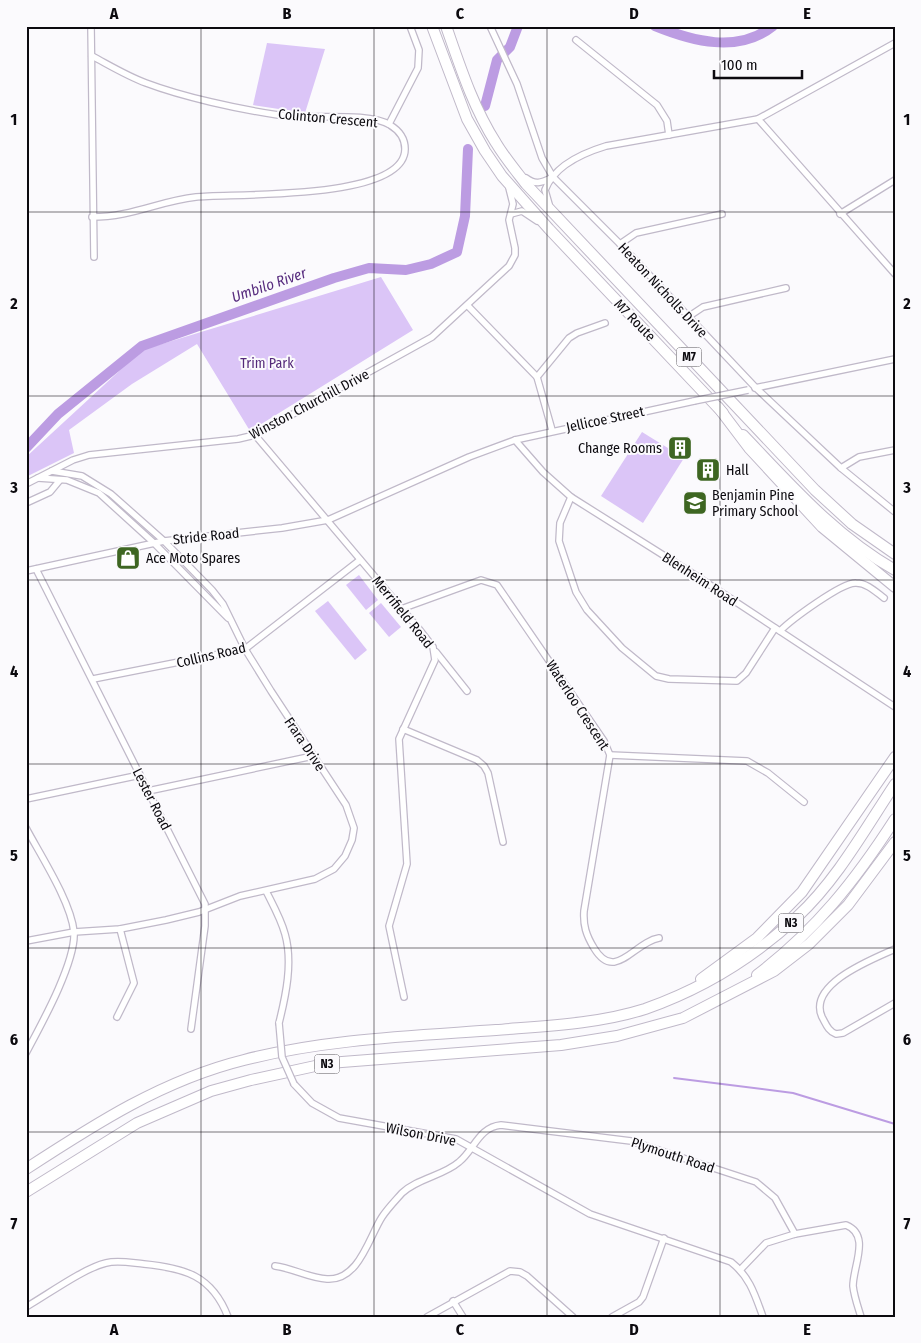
<svg xmlns="http://www.w3.org/2000/svg" width="921" height="1343" viewBox="0 0 921 1343" font-family="'Fira Sans Condensed',sans-serif">
  <style>
    .park { fill: #dbc5f7 }
    .lines { fill: none; stroke-linecap: round; stroke-linejoin: round }
    .stream { stroke: #bc9ce2; stroke-width: 2 }
    .river { stroke: #bc9ce2; stroke-width: 10 }
    .minor-casing { stroke: #c0b9c9; stroke-width: 8 }
    .trunk-casing { stroke: #c0b9c9; stroke-width: 12 }
    .motorway-casing { stroke: #c0b9c9; stroke-width: 12 }
    .minor { stroke: #fff; stroke-width: 5.5 }
    .trunk { stroke: #fff; stroke-width: 10 }
    .motorway { stroke: #fff; stroke-width: 10 }
    .minor-bridge-casing { stroke: #c0b9c9; stroke-width: 8; stroke-linecap: butt }
    .minor-bridge { stroke: #fff; stroke-width: 5.5 }
    .grid { fill: none; stroke: #0c0a0f; stroke-width: 1; stroke-opacity: 0.55 }
    .labels { text-anchor: middle; stroke-width: 4; stroke-linejoin: round; paint-order: stroke }
    .shield { fill: #fbfafd; stroke: #545256; stroke-width: 1 }
    .shield-label { font-size: 12px; font-weight: bold; fill: #0c0a0f }
    .street-label { font-size: 14px; fill: #0c0a0f; stroke: #fbfafd }
    .park-label { font-size: 14px; fill: #54297a; stroke: #fbfafd }
    .poi-label { font-size: 14px; fill: #0c0a0f; stroke: #fbfafd; text-anchor: start }
    .water-label { font-size: 15px; font-style: italic; fill: #582d7f; stroke: #fbfafd }
    .neatline { fill: none; stroke: #0c0a0f; stroke-width: 2 }
    .grid-label { font-size: 16px; text-anchor: middle; font-weight: bold; fill: #0c0a0f }
  </style>
  <rect width="100%" height="100%" fill="#fbfafd"/>
  <g class="park">
    <path d="M267,43L325,49L305,113L253,105Z"/>
    <path d="M381,277L413,330L250,431L197,344L132,384L69,430L74,453L26,477V457L142,350Z"/>
    <path d="M642,432L684,458L643,523L601,496Z"/>
    <path d="M359,575L378,600L366,610L346,585Z"/>
    <path d="M328,601L367,650L355,660L315,611Z"/>
    <path d="M381,603L401,627L389,637L369,613Z"/>
  </g>
  <g class="lines">
    <path class="stream" d="M674,1078L793,1093L895,1124"/>
    <g class="river">
      <path d="M655,26C692,41 738,54 773,26"/>
      <path d="M485,106L497,60L510,47L518,26"/>
      <path d="M26,448L58,414L142,346L334,278L369,268L406,270L431,264L457,252L465,216L468,149"/>
    </g>
    <defs>
      <g id="minor">
        <path d="M91,26L94,257"/>
        <path d="M490,26L517,84L542,158L553,177L620,244L756,388L841,468L895,512"/>
        <path d="M576,40L657,105L667,121L669,135"/>
        <path d="M92,56C109,65 127,76 146,83C183,97 238,109 278,115C307,120 368,111 390,125C400,131 405,138 405,149C405,201 233,193 196,197C159,201 132,217 92,217"/>
        <path d="M758,119L895,274"/>
        <path d="M389,124L418,68L419,50L410,26"/>
        <path d="M526,178C535,185 541,183 551,178"/>
        <path d="M549,204L545,190C554,166 583,153 606,146L758,119L895,43"/>
        <path d="M511,214L522,211L537,221"/>
        <path d="M840,214L895,180"/>
        <path d="M620,244L636,233L722,214"/>
        <path d="M468,306L537,377L552,430"/>
        <path d="M688,317L703,307L786,288"/>
        <path d="M537,377L569,338L577,333L605,323"/>
        <path d="M755,388L895,359"/>
        <path d="M255,435L419,629L433,647L435,660L399,739L407,864L389,926L404,997"/>
        <path d="M515,440L543,472L571,497L698,577L895,707"/>
        <path d="M841,468L859,457L895,450"/>
        <path d="M38,478L67,480L99,493L154,543L228,618"/>
        <path d="M26,484L73,460L89,455L238,439L255,435L432,337L509,266L515,255V248L509,220L513,204L509,188"/>
        <path d="M571,497L560,523L559,541L576,592L587,610L622,648L656,676L669,679L737,681L746,673L775,628"/>
        <path d="M26,503L50,492L60,480"/>
        <path d="M36,569L205,904V926L191,1029"/>
        <path d="M26,571L164,541L282,528L328,520L469,457L515,440L694,401"/>
        <path d="M401,609L481,580L497,585L604,741L610,755L584,911C583,925 586,935 594,948C615,983 634,942 659,938"/>
        <path d="M780,631C791,620 842,582 856,583C867,583 876,592 884,598"/>
        <path d="M436,652L467,691"/>
        <path d="M93,679L245,649L360,560"/>
        <path d="M403,729L477,760L484,766L488,773L503,842"/>
        <path d="M610,755L747,761L768,773L804,802"/>
        <path d="M148,791L313,756"/>
        <path d="M26,799L140,775"/>
        <path d="M26,828C41,856 71,902 74,932C76,962 41,1025 26,1053"/>
        <path d="M266,891C273,905 281,919 285,934C293,962 286,995 279,1023"/>
        <path d="M26,941L74,932L120,929L166,920L199,912L240,896L315,879L334,869L345,856L352,840L354,828L346,805L271,691L245,649L223,604L212,590L164,541L111,494L82,476L52,471"/>
        <path d="M895,949C873,959 807,984 822,1017C826,1024 828,1031 836,1034L843,1033L895,1003"/>
        <path d="M117,1017L134,983L120,929"/>
        <path d="M294,1084L312,1103L339,1118L456,1139L590,1214L731,1262C750,1277 755,1295 763,1317"/>
        <path d="M275,1266C292,1268 309,1278 327,1279C359,1281 369,1237 382,1217C388,1208 395,1201 402,1193C418,1178 443,1176 459,1162C474,1150 479,1127 501,1125L631,1141L756,1182L775,1198L795,1234"/>
        <path d="M741,1269L766,1243L795,1234L846,1225C871,1235 853,1266 853,1286C854,1296 858,1307 861,1317"/>
        <path d="M453,1301L463,1317"/>
        <path d="M26,1307C47,1295 84,1268 106,1263C118,1260 132,1263 144,1264C184,1268 212,1275 228,1317"/>
        <path d="M427,1317L510,1271L520,1272L527,1276L573,1317"/>
        <path d="M612,1317L639,1302L643,1297L664,1238"/>
      </g>
      <g id="trunk">
        <path d="M432,26L467,119L485,151L502,176L549,229L723,413"/>
        <path d="M446,26C460,66 473,107 496,143C505,158 516,171 526,184L815,490L852,524L895,554"/>
        <path d="M743,435C790,484 835,536 895,570"/>
      </g>
      <g id="motorway">
        <path d="M718,407L749,448L822,527L895,587"/>
        <path d="M757,975C816,930 855,881 895,819"/>
        <path d="M701,979L757,938L802,892L895,757"/>
        <path d="M26,1169C95,1124 163,1080 244,1060C325,1039 413,1036 496,1030C545,1026 598,1024 645,1009C702,989 753,958 797,917C837,880 865,829 895,784"/>
        <path d="M26,1192L137,1123L211,1091L251,1080L329,1063L561,1045L617,1036L683,1018L774,971L809,944L848,905L895,842"/>
      </g>
    </defs>
    <use href="#minor" class="minor-casing"/>
    <use href="#trunk" class="trunk-casing"/>
    <use href="#motorway" class="motorway-casing"/>
    <use href="#minor" class="minor"/>
    <use href="#trunk" class="trunk"/>
    <use href="#motorway" class="motorway"/>
    <defs>
      <g id="minor-bridge">
        <path d="M694,401L748,390"/>
        <path d="M279,1023L282,1057L294,1084"/>
      </g>
    </defs>
    <use href="#minor-bridge" class="minor-bridge-casing"/>
    <use href="#minor-bridge" class="minor-bridge"/>
  </g>
  <path class="grid" d="M201,26V1317M374,26V1317M547,26V1317M720,26V1317M26,212H895M26,396H895M26,580H895M26,764H895M26,948H895M26,1132H895"/>
  <defs>
    <symbol id="building-square" viewBox="-11 -11 22 22"><rect x="-9" y="-9" width="18" height="18" rx="4" fill="#3e6622" stroke="#fbfafd"/><path d="M-4-6H4V6H1V3H-1V6H-4ZM-2.5-4.3h1.7v1.8h-1.7ZM.8-4.3h1.7v1.8H.8ZM-2.5-1h1.7V.8h-1.7ZM.8-1h1.7V.8H.8Z" fill="#fff"/></symbol>
    <symbol id="school-square" viewBox="-11 -11 22 22"><rect x="-9" y="-9" width="18" height="18" rx="4" fill="#3e6622" stroke="#fbfafd"/><path d="M0-5L7-2L0 1L-7-2ZM-4 1L0 2.5L4 1V4Q0 6-4 4Z" fill="#fff"/></symbol>
    <symbol id="shop-square" viewBox="-11 -11 22 22"><rect x="-9" y="-9" width="18" height="18" rx="4" fill="#3e6622" stroke="#fbfafd"/><path d="M-5-2.5h2.3a2.7 3.5 0 0 1 5.4 0H5L5.5 6h-11ZM-1.5-2.5h3a1.5 2.3 0 0 0-3 0Z" fill="#fff"/></symbol>
  </defs>
  <g fill-rule="evenodd">
    <use href="#building-square" x="666" y="434" width="28" height="28"/>
    <use href="#building-square" x="694" y="456" width="28" height="28"/>
    <use href="#school-square" x="681" y="489" width="28" height="28"/>
    <use href="#shop-square" x="114" y="544" width="28" height="28"/>
  </g>
  <g class="labels">
    <g class="shield">
      <rect x="676.5" y="347.5" width="25" height="19" rx="4"/>
      <rect x="778.5" y="913.5" width="25" height="19" rx="4"/>
      <rect x="314.5" y="1054.5" width="25" height="19" rx="4"/>
    </g>
    <g class="shield-label">
      <text x="689" y="361">M7</text>
      <text x="791" y="927">N3</text>
      <text x="327" y="1068">N3</text>
    </g>
    <g class="street-label">
      <text transform="translate(328 118) rotate(5)" y="5">Colinton Crescent</text>
      <text transform="translate(663 290) rotate(47)" y="5">Heaton Nicholls Drive</text>
      <text transform="translate(635 320) rotate(46)" y="5">M7 Route</text>
      <text transform="translate(309 404) rotate(-28)" y="5">Winston Churchill Drive</text>
      <text transform="translate(605 419) rotate(-12)" y="5">Jellicoe Street</text>
      <text transform="translate(206 536) rotate(-6)" y="5">Stride Road</text>
      <text transform="translate(700 579) rotate(33)" y="5">Blenheim Road</text>
      <text transform="translate(403 612) rotate(51)" y="5">Merrifield Road</text>
      <text transform="translate(211 655) rotate(-13)" y="5">Collins Road</text>
      <text transform="translate(578 705) rotate(57)" y="5">Waterloo Crescent</text>
      <text transform="translate(305 744) rotate(56)" y="5">Frara Drive</text>
      <text transform="translate(152 799) rotate(63)" y="5">Lester Road</text>
      <text transform="translate(421 1134) rotate(11)" y="5">Wilson Drive</text>
      <text transform="translate(673 1155) rotate(18)" y="5">Plymouth Road</text>
    </g>
    <g class="park-label">
      <text x="267" y="368">Trim Park</text>
    </g>
    <g class="poi-label">
      <text x="662" y="453" text-anchor="end">Change Rooms</text>
      <text x="726" y="475">Hall</text>
      <text x="712" y="500">Benjamin Pine<tspan x="712" dy="16">Primary School</tspan></text>
      <text x="146" y="563">Ace Moto Spares</text>
    </g>
    <g class="water-label">
      <text transform="translate(269 285) rotate(-19)" y="5">Umbilo River</text>
    </g>
  </g>
  <rect width="921" height="1343" fill="none" stroke="#fbfafd" stroke-width="55"/>
  <path d="M714 70v8h88v-8" fill="none" stroke="#0c0a0f" stroke-width="2.5"/>
  <text x="721" y="70" font-size="15" fill="#0c0a0f" stroke="#fbfafd" stroke-width="4" paint-order="stroke">100 m</text>
  <rect x="28" y="28" width="866" height="1288" class="neatline"/>
  <g class="grid-label">
    <text x="114" y="19">A</text>
    <text x="287" y="19">B</text>
    <text x="460" y="19">C</text>
    <text x="634" y="19">D</text>
    <text x="807" y="19">E</text>
    <text x="14" y="125">1</text>
    <text x="907" y="125">1</text>
    <text x="14" y="309">2</text>
    <text x="907" y="309">2</text>
    <text x="14" y="493">3</text>
    <text x="907" y="493">3</text>
    <text x="14" y="677">4</text>
    <text x="907" y="677">4</text>
    <text x="14" y="861">5</text>
    <text x="907" y="861">5</text>
    <text x="14" y="1045">6</text>
    <text x="907" y="1045">6</text>
    <text x="14" y="1229">7</text>
    <text x="907" y="1229">7</text>
    <text x="114" y="1335">A</text>
    <text x="287" y="1335">B</text>
    <text x="460" y="1335">C</text>
    <text x="634" y="1335">D</text>
    <text x="807" y="1335">E</text>
  </g>
</svg>
